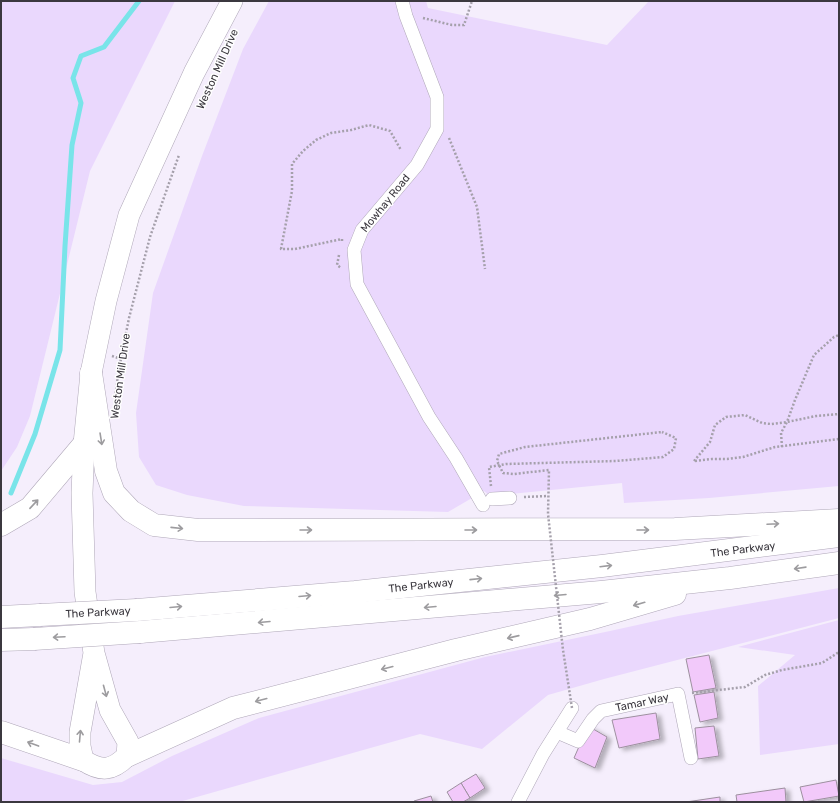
<svg xmlns="http://www.w3.org/2000/svg" width="840" height="803" viewBox="0 0 840 803" font-family="Rubik,sans-serif">
  <style>
    .green { fill: #ead8fd }
    .lines { fill: none; stroke-linecap: round; stroke-linejoin: round }
    .stream { stroke: #79e4e9; stroke-width: 5 }
    .building { fill: #f2c9fa; stroke: #9d909f; filter: url(#shadow) }
    .minor-casing { stroke: #afa7b8; stroke-width: 14 }
    .primary-casing { stroke: #afa7b8; stroke-width: 22 }
    .trunk-casing { stroke: #afa7b8; stroke-width: 23 }
    .path { stroke: #a5a0ab; stroke-width: 2.5; stroke-dasharray: 2 2; stroke-linecap: butt }
    .minor { stroke: #fff; stroke-width: 13 }
    .primary { stroke: #fff; stroke-width: 21 }
    .trunk { stroke: #fff; stroke-width: 22 }
    .trunk-bridge-casing { stroke: #afa7b8; stroke-width: 23; stroke-linecap: butt }
    .path-bridge { stroke: #a5a0ab; stroke-width: 2.5; stroke-dasharray: 2 2; stroke-linecap: butt }
    .trunk-bridge { stroke: #fff; stroke-width: 22 }
    .oneway { stroke: #9d9c9f }
    .labels { text-anchor: middle; stroke-width: 3; stroke-linejoin: round; paint-order: stroke }
    .street-label { font-size: 11px; fill: #3b383f; stroke: #fefefe }
  </style>
  <defs>
    <filter id="shadow"><feDropShadow dx="4.5" dy="2.5" stdDeviation="2" flood-color="#0004"/></filter>
  </defs>
  <rect width="100%" height="100%" fill="#f5eefc"/>
  <g class="green">
    <path d="M1,1H175L90,171L30,416L17,447L1,471Z"/>
    <path d="M269,1H426L428,8L607,45L649,1H839V486L709,498L624,503L622,483L490,496L484,491L448,512L244,506L187,495L156,485L139,457L136,413L153,293L202,156L243,49Z"/>
    <path d="M839,588V618L604,679L548,695L482,749L420,734L179,802H1V758L93,785L122,782L172,756L259,718L485,657L610,631L678,616Z"/>
    <path d="M839,620V744L760,755L758,686L795,655L738,647Z"/>
  </g>
  <g class="lines">
    <path class="stream" d="M11,493L35,434L60,350L65,246L72,145L81,103L73,78L81,56L104,47L139,1"/>
  </g>
  <g class="building">
    <path d="M709,655L716,688L693,692L686,659Z"/>
    <path d="M714,692L718,718L700,722L694,695Z"/>
    <path d="M656,713L660,739L619,748L612,720Z"/>
    <path d="M588,726L607,737L595,768L574,758Z"/>
    <path d="M714,726L719,756L698,759L695,728Z"/>
    <path d="M476,774L485,788L470,798L461,783Z"/>
    <path d="M836,780L839,796L804,802L800,787Z"/>
    <path d="M461,783L470,798L463,802H453L447,792Z"/>
    <path d="M785,788L786,802H737L736,795Z"/>
    <path d="M431,796L433,802H415L414,801Z"/>
    <path d="M720,797V802H686Z"/>
  </g>
  <g class="lines">
    <defs>
      <g id="minor">
        <path d="M402,1L406,16L437,97V129L417,165L362,230L354,250L357,284L429,417L456,458L483,505"/>
        <path d="M492,499L510,498"/>
        <path d="M557,732L578,741L593,719L601,711L678,694L691,758"/>
        <path d="M518,802L543,754L572,708"/>
      </g>
      <path id="primary" d="M94,653L80,732V746L83,760C101,772 112,771 127,756L128,742L110,710L94,653L85,592L82,493L84,444L91,373L106,301L129,215L194,73L232,1"/>
      <g id="trunk">
        <path d="M91,373L106,471L114,493L131,511L154,525L198,530L675,529L839,520"/>
        <path d="M1,525L30,508L84,444"/>
        <path d="M137,610L355,592L602,566L839,536"/>
        <path d="M1,617L40,615"/>
        <path d="M140,632L601,592L730,578L839,563"/>
        <path d="M1,640L34,639"/>
        <path d="M1,732L83,760"/>
        <path d="M127,756L233,708L456,650L590,619L675,594"/>
      </g>
    </defs>
    <use href="#minor" class="minor-casing"/>
    <use href="#primary" class="primary-casing"/>
    <use href="#trunk" class="trunk-casing"/>
    <g class="path">
      <path d="M423,18L452,25H464L472,1"/>
      <path d="M449,138L477,207L485,269"/>
      <path d="M342,241V239L295,249H281L292,191V164L303,151L316,140L331,133L351,130L369,125L390,131L401,150"/>
      <path d="M339,255L337,265L341,268"/>
      <path d="M112,356L121,359"/>
      <path d="M115,397L119,369L129,318L150,237L179,155"/>
      <path d="M782,447L781,433L787,422L795,400L814,355L834,337L839,335"/>
      <path d="M694,461L710,442L715,425L726,417L745,415L762,423L771,424L787,422L816,416L839,414"/>
      <path d="M695,461L712,459H727L743,457L775,447L839,439"/>
      <path d="M491,486L489,467L506,464L616,461L663,457L674,449L676,438L662,432"/>
      <path d="M524,497L548,496"/>
      <path d="M692,693L745,687L765,675L782,670L822,663L839,652"/>
    </g>
    <use href="#minor" class="minor"/>
    <use href="#primary" class="primary"/>
    <use href="#trunk" class="trunk"/>
    <defs>
      <g id="trunk-bridge">
        <path d="M40,615L137,610"/>
        <path d="M34,639L140,632"/>
      </g>
    </defs>
    <use href="#trunk-bridge" class="trunk-bridge-casing"/>
    <path class="path-bridge" d="M572,708L563,650L548,514L549,470L514,474L503,473L497,461L499,454L525,447L662,432"/>
    <use href="#trunk-bridge" class="trunk-bridge"/>
  </g>
  <defs><path id="oneway-shaft" d="M-6 0H5M1.5-3L5.5 0L1.5 3" fill="none" stroke-width="1.6" stroke-linecap="round" stroke-linejoin="round"/></defs>
  <g class="oneway">
    <use href="#oneway-shaft" transform="translate(101 439) rotate(81)"/>
    <use href="#oneway-shaft" transform="translate(34 504) rotate(-47)"/>
    <use href="#oneway-shaft" transform="translate(773 524) rotate(-3)"/>
    <use href="#oneway-shaft" transform="translate(177 528) rotate(6)"/>
    <use href="#oneway-shaft" transform="translate(306 530)"/>
    <use href="#oneway-shaft" transform="translate(471 530)"/>
    <use href="#oneway-shaft" transform="translate(643 530)"/>
    <use href="#oneway-shaft" transform="translate(606 566) rotate(-7)"/>
    <use href="#oneway-shaft" transform="translate(800 568) rotate(172)"/>
    <use href="#oneway-shaft" transform="translate(476 579) rotate(-6)"/>
    <use href="#oneway-shaft" transform="translate(560 595) rotate(175)"/>
    <use href="#oneway-shaft" transform="translate(305 596) rotate(-5)"/>
    <use href="#oneway-shaft" transform="translate(639 604) rotate(164)"/>
    <use href="#oneway-shaft" transform="translate(176 607) rotate(-5)"/>
    <use href="#oneway-shaft" transform="translate(430 607) rotate(175)"/>
    <use href="#oneway-shaft" transform="translate(264 622) rotate(175)"/>
    <use href="#oneway-shaft" transform="translate(59 637) rotate(177)"/>
    <use href="#oneway-shaft" transform="translate(513 637) rotate(167)"/>
    <use href="#oneway-shaft" transform="translate(387 668) rotate(166)"/>
    <use href="#oneway-shaft" transform="translate(105 691) rotate(75)"/>
    <use href="#oneway-shaft" transform="translate(261 700) rotate(165)"/>
    <use href="#oneway-shaft" transform="translate(80 736) rotate(-85)"/>
    <use href="#oneway-shaft" transform="translate(33 744) rotate(-160)"/>
  </g>
  <g class="labels">
    <g class="street-label">
      <text transform="translate(217 69) rotate(-66)" y="4">Weston Mill Drive</text>
      <text transform="translate(385 203) rotate(-51)" y="4">Mowhay Road</text>
      <text transform="translate(120 376) rotate(-82)" y="4">Weston Mill Drive</text>
      <text transform="translate(743 549) rotate(-7)" y="4">The Parkway</text>
      <text transform="translate(421 585) rotate(-6)" y="4">The Parkway</text>
      <text transform="translate(98 612) rotate(-3)" y="4">The Parkway</text>
      <text transform="translate(642 702) rotate(-12)" y="4">Tamar Way</text>
    </g>
  </g>
  <rect width="840" height="803" fill="none" stroke="#3b383f" stroke-width="4"/>
</svg>
